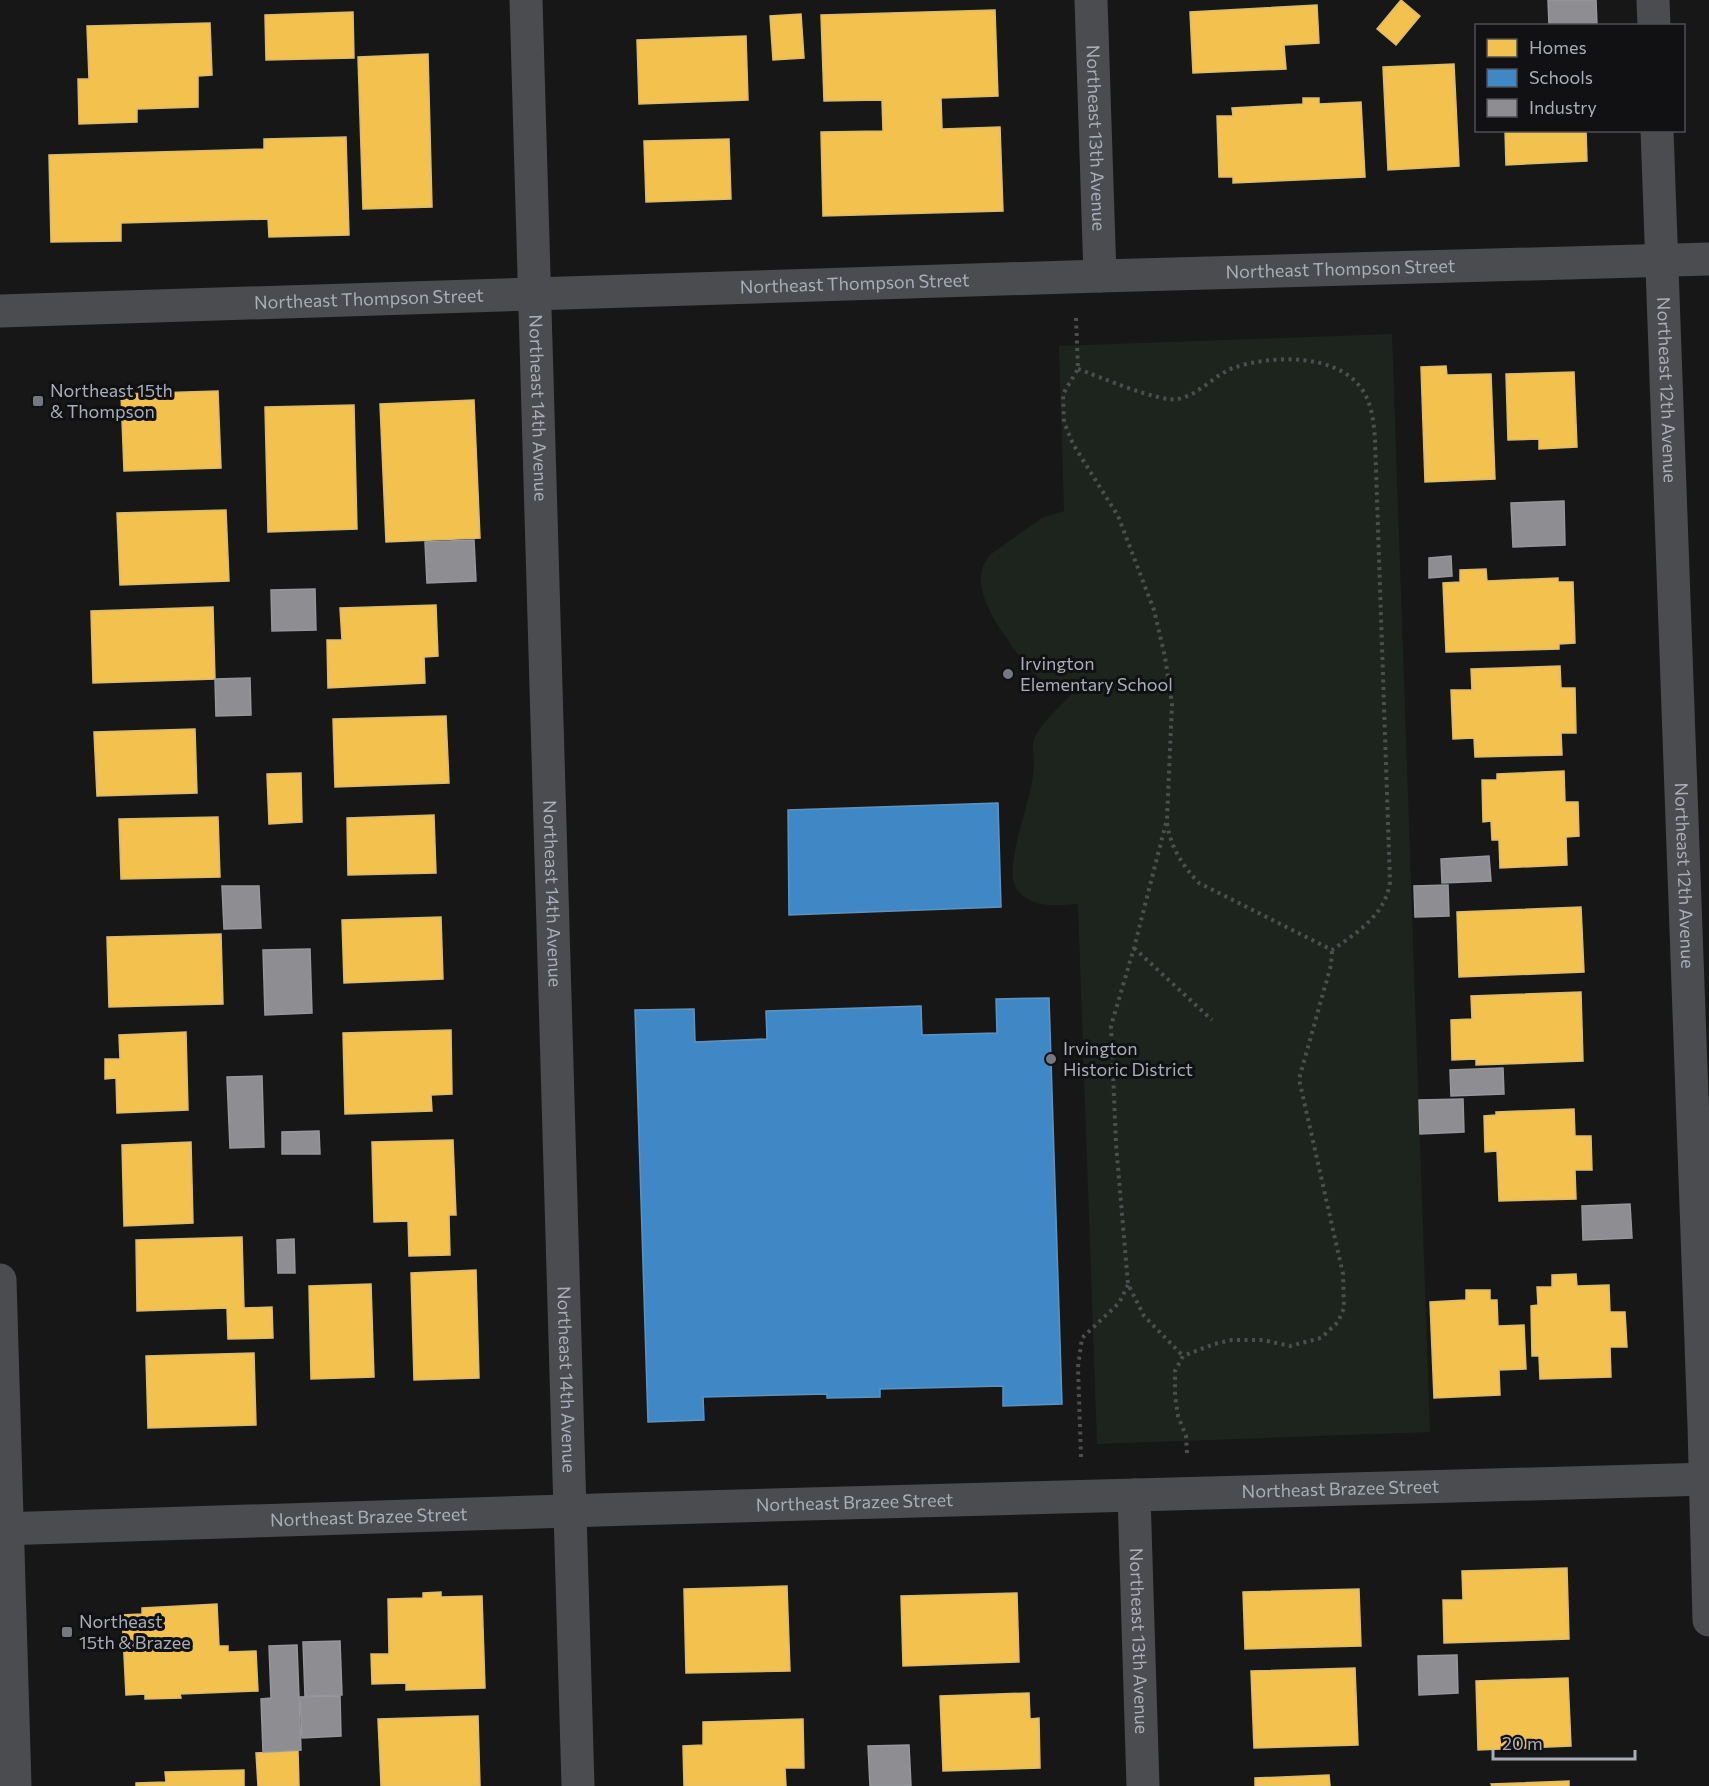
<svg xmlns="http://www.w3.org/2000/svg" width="1709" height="1786" viewBox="0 0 1709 1786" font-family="Commissioner,sans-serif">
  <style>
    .green { fill: #1d241e }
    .homes { fill: #f2c14e; stroke: #dcbb6e; stroke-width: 1.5 }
    .schools { fill: #3f88c5; stroke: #5e93c1; stroke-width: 1.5 }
    .industry { fill: #8d8d92; stroke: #95979d; stroke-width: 1.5 }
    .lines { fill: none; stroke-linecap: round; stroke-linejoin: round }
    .path { stroke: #4d4e52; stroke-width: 4; stroke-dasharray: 3 4.5; stroke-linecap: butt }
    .minor { stroke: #4b4c50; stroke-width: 33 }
    .tertiary { stroke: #4b4c50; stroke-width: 33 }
    .poi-dot { fill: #757880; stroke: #111113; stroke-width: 2 }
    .labels { text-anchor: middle; stroke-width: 6; stroke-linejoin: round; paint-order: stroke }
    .street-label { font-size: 18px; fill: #a8adb8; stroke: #111113 }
    .poi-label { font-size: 18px; fill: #a8adb8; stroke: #111113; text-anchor: start }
  </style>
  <rect width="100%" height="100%" fill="#171717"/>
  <path class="green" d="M1392,334L1430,1432L1097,1444L1078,904C1058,905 1033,909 1018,891C1012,884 1012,872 1013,864C1016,832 1033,796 1034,764C1034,755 1031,746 1035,737C1044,720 1058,708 1071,695L1070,682C1053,690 1035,678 1024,663C1005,634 961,586 991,554L1042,518L1064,511L1059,346Z"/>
  <g class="homes">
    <path d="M1401,0L1420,16L1396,45L1377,29Z"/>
    <path d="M1317,5L1319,43L1284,45L1286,69L1193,73L1190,12Z"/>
    <path d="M995,10L998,96L941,98L942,129L1000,127L1003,211L823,216L821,132L883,131L882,100L824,101L821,15Z"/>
    <path d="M353,12L354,58L266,60L265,15Z"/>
    <path d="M801,14L804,58L773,60L770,16Z"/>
    <path d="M210,23L212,75L198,76V107L137,109V122L79,124L78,79H89L87,26Z"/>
    <path d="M746,36L748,100L639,104L637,40Z"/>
    <path d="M428,54L432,207L363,209L358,57Z"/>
    <path d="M1454,64L1459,166L1388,170L1383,67Z"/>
    <path d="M1303,98H1319V104L1361,102L1365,177L1233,183V177H1219L1217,116H1233L1232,108L1303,104Z"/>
    <path d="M1505,130H1586L1587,161L1506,165Z"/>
    <path d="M346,137L349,235L269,237L268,219L121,223V241L51,242L49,155L264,149V139Z"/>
    <path d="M729,139L731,199L646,202L644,141Z"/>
    <path d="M1446,366L1447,375L1491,374L1495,479L1425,482L1421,367Z"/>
    <path d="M1574,372L1577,447L1539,449V439L1508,440L1506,374Z"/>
    <path d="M218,391L221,468L124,471L121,394Z"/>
    <path d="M474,400L480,538L386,542L380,404Z"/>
    <path d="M354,405L357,529L268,532L265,407Z"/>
    <path d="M226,510L229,581L120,585L117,513Z"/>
    <path d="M1486,569L1487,581L1558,578V582H1573L1575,643L1559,644V649L1446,652L1443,583L1460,582V570Z"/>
    <path d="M436,605L438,656L424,657L425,683L328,688L327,640H342L340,608Z"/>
    <path d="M213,607L215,679L93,683L91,611Z"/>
    <path d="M1560,666L1561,688H1575L1576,733H1561L1562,755L1475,757L1474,738L1453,739L1451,690H1472L1471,669Z"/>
    <path d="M446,716L449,783L335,787L333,719Z"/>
    <path d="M195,729L197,793L97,796L94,732Z"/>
    <path d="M1564,771L1565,802H1578L1579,836L1566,837L1567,865L1500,868L1499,840H1492L1491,821L1483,822L1482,780H1497V774Z"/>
    <path d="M301,773L302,822L269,824L267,774Z"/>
    <path d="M434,815L436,873L348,875L347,818Z"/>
    <path d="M218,817L220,877L121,879L119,819Z"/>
    <path d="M1581,907L1584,972L1459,977L1457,912Z"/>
    <path d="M441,917L443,979L344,983L342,920Z"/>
    <path d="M221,934L223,1004L109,1007L107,937Z"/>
    <path d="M1581,992L1583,1061L1476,1065V1059L1452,1060L1451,1020L1472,1019L1471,996Z"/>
    <path d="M451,1030L452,1094L431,1095L432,1111L345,1114L343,1033Z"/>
    <path d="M186,1032L188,1110L117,1113L116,1078L105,1079V1059H120L119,1035Z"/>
    <path d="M1574,1109L1575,1136H1591L1592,1170H1575L1576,1199L1499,1201L1497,1151L1485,1152L1484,1116L1496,1115V1112Z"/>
    <path d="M453,1140L456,1215H449L450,1255L409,1256L408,1221L374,1222L372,1142Z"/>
    <path d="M191,1142L193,1223L124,1226L122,1145Z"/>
    <path d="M242,1237L244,1308L272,1307L273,1338L228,1339L227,1308L137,1311L136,1240Z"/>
    <path d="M476,1270L479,1378L414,1380L411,1273Z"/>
    <path d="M1576,1274L1577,1286L1609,1285L1610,1312H1625L1627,1347H1610L1611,1377L1540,1379L1539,1356H1532L1531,1306L1538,1305L1537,1287H1552V1275Z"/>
    <path d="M371,1284L374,1377L311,1379L309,1286Z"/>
    <path d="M1466,1290H1490V1300H1497L1498,1326L1524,1325L1526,1369L1499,1370L1500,1395L1434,1398L1430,1302L1466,1300Z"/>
    <path d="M254,1353L256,1425L148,1428L146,1356Z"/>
    <path d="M1567,1568L1569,1639L1444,1643L1443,1600H1463L1462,1571Z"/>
    <path d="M787,1586L790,1671L686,1673L684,1589Z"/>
    <path d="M1359,1589L1361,1646L1245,1649L1243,1592Z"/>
    <path d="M441,1592V1597L482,1596L485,1688L406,1690V1683L372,1684L371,1654H389L388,1599L423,1598V1593Z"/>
    <path d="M1017,1593L1019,1662L903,1666L901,1596Z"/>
    <path d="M217,1604L219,1646H228V1652L256,1651L258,1691L180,1694L181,1698L145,1699V1694L126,1695L122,1615L142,1614V1608Z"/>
    <path d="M1355,1668L1358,1745L1254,1748L1251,1671Z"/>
    <path d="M1568,1678L1571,1746L1478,1750L1476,1681Z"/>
    <path d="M1029,1693L1030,1719L1039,1718L1040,1768L943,1771L940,1696Z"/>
    <path d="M478,1716L480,1786H381L378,1719Z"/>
    <path d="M803,1719L804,1768H785L786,1786H684L683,1746L703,1745V1722Z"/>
    <path d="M298,1751L299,1786H258L256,1753Z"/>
    <path d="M244,1770V1786H136V1783L166,1782L165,1772Z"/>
    <path d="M1329,1775L1330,1786H1255V1778Z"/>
    <path d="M1569,1781V1786H1492L1491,1784Z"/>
  </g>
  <g class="schools">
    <path d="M998,803L1001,907L789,915L788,810Z"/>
    <path d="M1049,998L1062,1404L1003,1406V1386L880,1389V1397L827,1398V1394L703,1397L704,1420L648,1422L635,1010L694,1009L695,1042L767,1039L766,1011L921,1006L922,1035L997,1033L996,999Z"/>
  </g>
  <g class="industry">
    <path d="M1548,0H1596L1597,26H1549Z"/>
    <path d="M1564,501L1565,545L1513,547L1511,503Z"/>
    <path d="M474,540L476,581L427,583L425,542Z"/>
    <path d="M1451,556L1452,576L1429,578V558Z"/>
    <path d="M315,589L316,630L272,631L271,590Z"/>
    <path d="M250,678L251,715L216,716L215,679Z"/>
    <path d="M1489,856L1491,881L1442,883L1441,859Z"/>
    <path d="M1448,885L1449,916L1415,917L1414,886Z"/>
    <path d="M222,886H259L261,928L224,929Z"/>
    <path d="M310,949L312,1013L265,1015L263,950Z"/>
    <path d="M1503,1068L1504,1094L1451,1096L1450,1070Z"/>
    <path d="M262,1076L264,1147L230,1148L227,1077Z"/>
    <path d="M1463,1099L1464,1132L1420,1134L1419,1100Z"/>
    <path d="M319,1131L320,1154H282V1132Z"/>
    <path d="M1630,1204L1632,1238L1583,1240L1582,1206Z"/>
    <path d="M294,1239L295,1273H278L277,1240Z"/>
    <path d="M340,1641L342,1695L305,1696L303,1642Z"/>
    <path d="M297,1645L301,1750L263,1752L261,1699L271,1698L269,1646Z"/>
    <path d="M1457,1655L1458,1693L1419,1695L1418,1656Z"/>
    <path d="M340,1696L341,1736L302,1738L300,1697Z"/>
    <path d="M909,1745L911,1786H870L868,1746Z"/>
  </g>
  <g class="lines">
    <g class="path">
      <path d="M1076,318L1078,369L1063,394L1064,422L1073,444L1118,516L1154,610L1165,657L1172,704L1167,819L1134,948L1111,1026L1116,1144L1128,1284L1144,1316L1183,1356"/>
      <path d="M1078,369C1098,376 1160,403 1178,399C1199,395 1214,375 1233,368C1270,355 1336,353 1361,388C1372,403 1374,423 1375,440L1390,882C1386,914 1357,933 1332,950"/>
      <path d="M1167,823C1171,848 1182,865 1199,883L1332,950"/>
      <path d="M1134,948L1212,1020"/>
      <path d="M1187,1453L1186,1436L1178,1416L1175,1395V1371L1183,1356L1214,1344L1232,1340H1263L1290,1346L1321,1338L1338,1322L1344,1308L1343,1274L1299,1079L1331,965L1332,950"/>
      <path d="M1081,1457L1078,1367L1082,1338L1119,1303L1128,1285"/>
    </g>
    <g class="minor">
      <path id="s1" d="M526,0L578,1786"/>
      <path id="s2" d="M1091,0L1100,276"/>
      <path d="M1653,0L1654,26"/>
      <path id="s3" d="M1657,130L1704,1426L1709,1620"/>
      <path id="s4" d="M0,311L1100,276L1709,259"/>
      <path id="s5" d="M1134,1495L1143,1786"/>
      <path id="s6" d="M0,1529L630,1509L1709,1479"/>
    </g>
    <path class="tertiary" d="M0,1280L15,1786"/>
  </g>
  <g class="poi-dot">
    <rect x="32" y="395" width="12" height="12" rx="3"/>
    <circle cx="1008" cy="674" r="6"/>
    <circle cx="1051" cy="1059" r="6"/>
    <rect x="61" y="1626" width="12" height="12" rx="3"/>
  </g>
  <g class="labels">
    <g class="street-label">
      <text dy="6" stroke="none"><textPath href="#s2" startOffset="138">Northeast 13th Avenue</textPath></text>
      <text dy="6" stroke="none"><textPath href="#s4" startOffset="1341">Northeast Thompson Street</textPath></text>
      <text dy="6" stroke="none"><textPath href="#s4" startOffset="855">Northeast Thompson Street</textPath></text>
      <text dy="6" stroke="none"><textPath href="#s4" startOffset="369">Northeast Thompson Street</textPath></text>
      <text dy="6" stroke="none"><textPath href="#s3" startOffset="260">Northeast 12th Avenue</textPath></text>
      <text dy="6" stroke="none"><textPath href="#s1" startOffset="408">Northeast 14th Avenue</textPath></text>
      <text dy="6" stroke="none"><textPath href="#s3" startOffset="746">Northeast 12th Avenue</textPath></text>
      <text dy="6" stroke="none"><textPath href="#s1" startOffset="894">Northeast 14th Avenue</textPath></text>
      <text dy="6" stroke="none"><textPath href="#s1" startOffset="1380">Northeast 14th Avenue</textPath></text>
      <text dy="6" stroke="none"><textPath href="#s6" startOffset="1341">Northeast Brazee Street</textPath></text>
      <text dy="6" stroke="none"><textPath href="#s6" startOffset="855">Northeast Brazee Street</textPath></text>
      <text dy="6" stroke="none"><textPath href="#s6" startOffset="369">Northeast Brazee Street</textPath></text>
      <text dy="6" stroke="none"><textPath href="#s5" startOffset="146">Northeast 13th Avenue</textPath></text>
    </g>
    <g class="poi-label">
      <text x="50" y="397">Northeast 15th<tspan x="50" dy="21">&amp; Thompson</tspan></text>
      <text x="1020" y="670">Irvington<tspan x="1020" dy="21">Elementary School</tspan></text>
      <text x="1063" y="1055">Irvington<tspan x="1063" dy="21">Historic District</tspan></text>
      <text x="79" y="1628">Northeast<tspan x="79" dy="21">15th &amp; Brazee</tspan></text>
    </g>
  </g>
  <rect x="1475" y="24" width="210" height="108" fill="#111113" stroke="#4d4f55" stroke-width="1.5"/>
  <rect x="1487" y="39" width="30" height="18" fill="#f2c14e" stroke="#4d4f55" stroke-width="1.5"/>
  <text x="1529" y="54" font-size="18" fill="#a8adb8">Homes</text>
  <rect x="1487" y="69" width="30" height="18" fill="#3f88c5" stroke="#4d4f55" stroke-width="1.5"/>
  <text x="1529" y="84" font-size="18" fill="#a8adb8">Schools</text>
  <rect x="1487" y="99" width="30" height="18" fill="#8d8d92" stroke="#4d4f55" stroke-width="1.5"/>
  <text x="1529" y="114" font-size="18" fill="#a8adb8">Industry</text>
  <path d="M1493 1750v9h142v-9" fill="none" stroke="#a8adb8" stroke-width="3"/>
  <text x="1502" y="1750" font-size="18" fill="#a8adb8" stroke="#111113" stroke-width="4.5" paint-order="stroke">20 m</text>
</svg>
